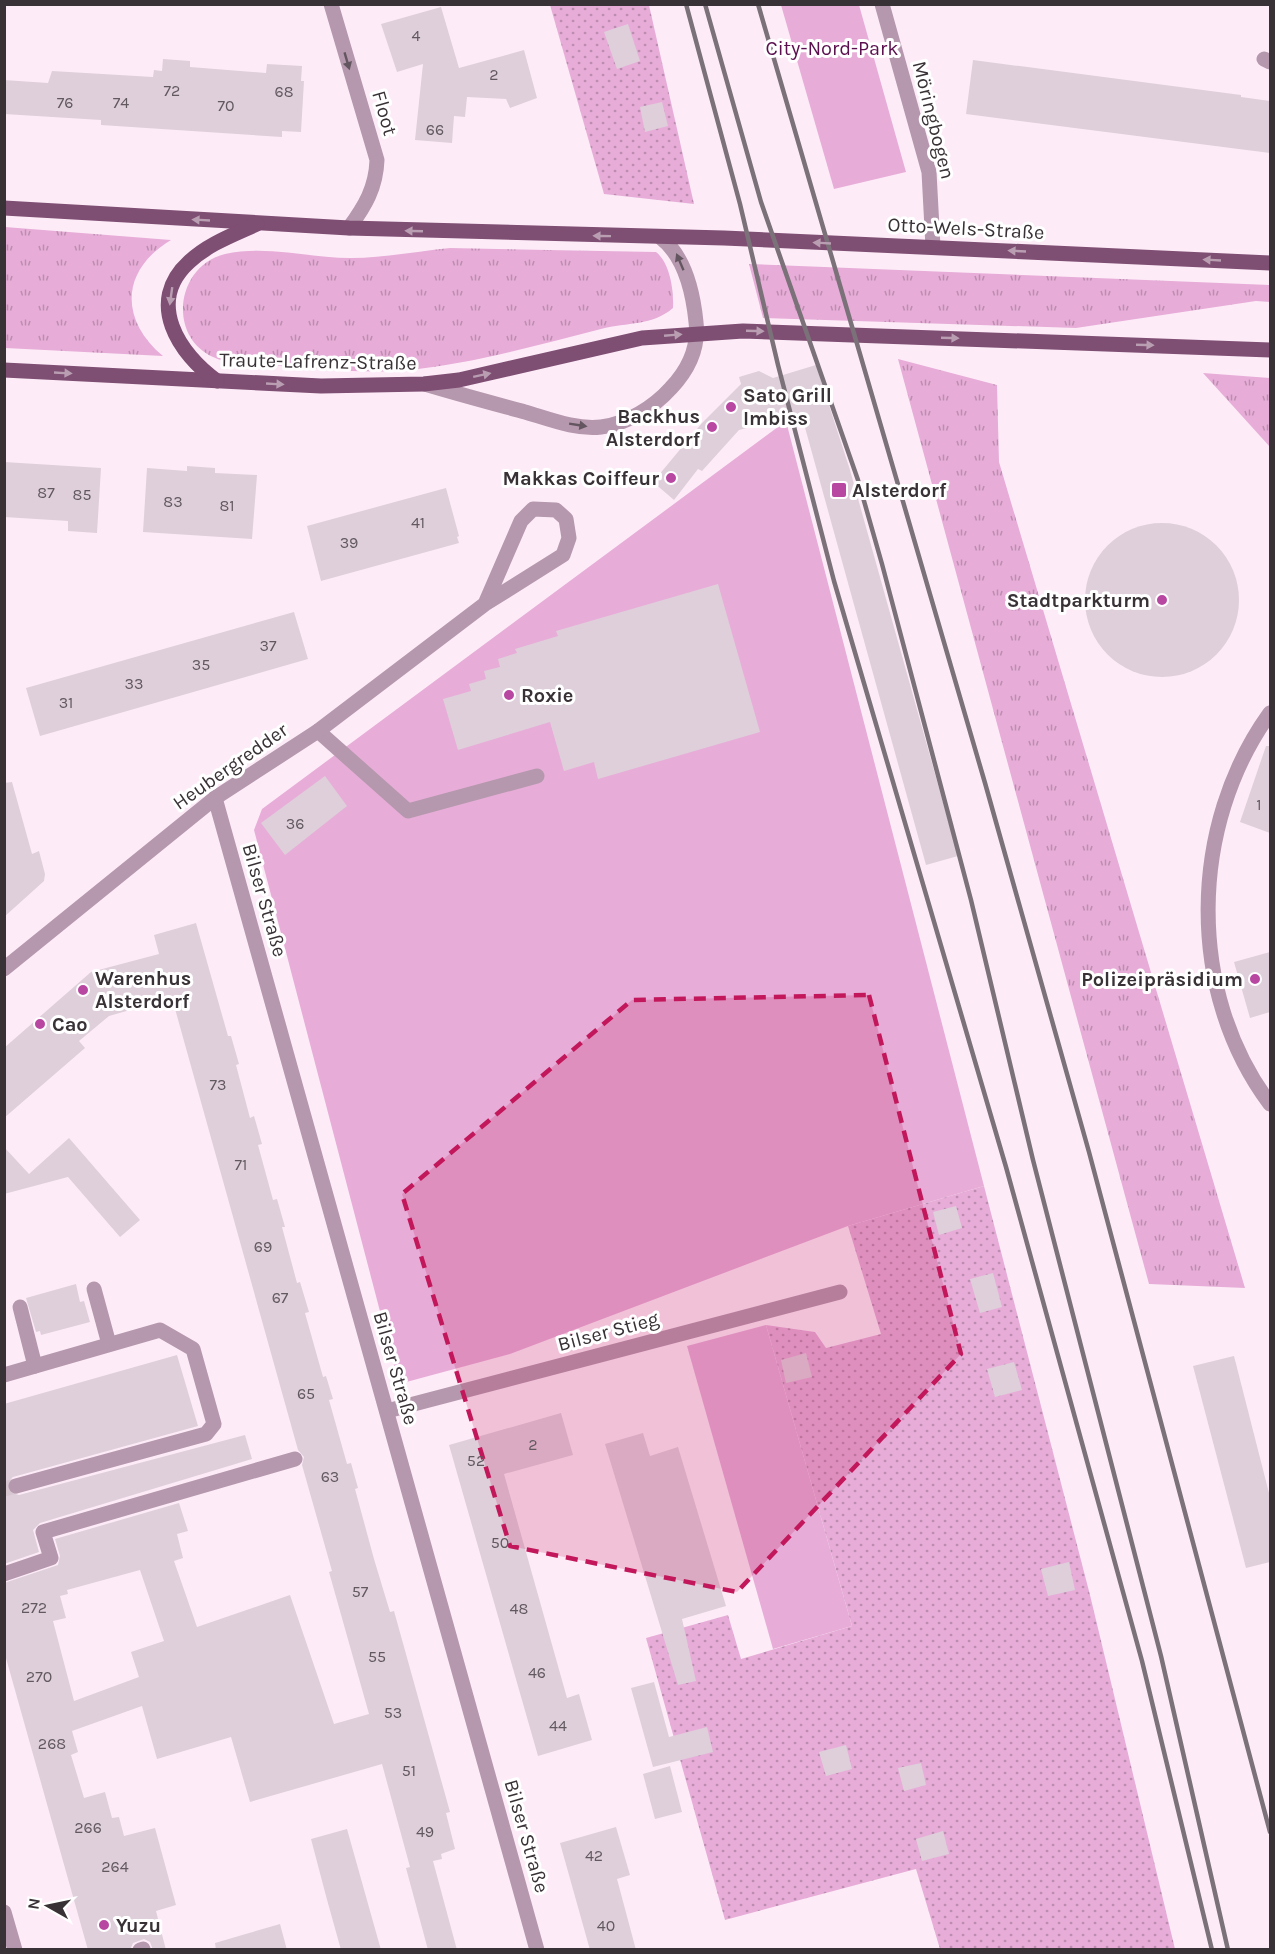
<svg xmlns="http://www.w3.org/2000/svg" width="1275" height="1954" viewBox="0 0 1275 1954" font-family="Karla,sans-serif">
  <style>
    .grass { fill: url(#grass-tufts) }
    .park { fill: #e7add8 }
    .garden { fill: url(#garden-dots) }
    .building { fill: #dfcfdb; fill-rule: evenodd }
    .lines { fill: none; stroke-linecap: round; stroke-linejoin: round }
    .minor-tunnel { stroke: #d6c7d1; stroke-width: 15; stroke-dasharray: 15 8; stroke-linecap: butt }
    .minor { stroke: #b598ad; stroke-width: 15 }
    .major { stroke: #7f4e73; stroke-width: 15 }
    .rail { stroke: #7b7178; stroke-width: 4.5 }
    .oneway { fill: #645660 }
    .oneway2 { fill: #b99eb2 }
    .marked { fill: #c2185b; fill-opacity: 0.2; stroke: #c2185b; stroke-width: 4.5; stroke-dasharray: 12 8; stroke-linejoin: round }
    .poi-dot { fill: #b847a2; stroke: #fff; stroke-width: 2 }
    .labels { text-anchor: middle; stroke-width: 6; stroke-linejoin: round; paint-order: stroke }
    .number-label { font-size: 16px; fill: #62595f }
    .park-label { font-size: 20px; fill: #5b0f4e; stroke: #fff }
    .street-label { font-size: 20px; fill: #383236; stroke: #fff }
    .poi-label { font-size: 20px; font-weight: bold; fill: #383236; stroke: #fff; text-anchor: start }
  </style>
  <defs>
    <pattern id="grass-tufts" width="24" height="20" patternUnits="userSpaceOnUse" patternTransform="scale(1.5)"><rect width="24" height="20" fill="#e7add8"/><path d="M3 7l-1-3M5 7V3M7 7l1-3M15 17l-1-3M17 17v-4M19 17l1-3" fill="none" stroke="#bc8db0"/></pattern>
    <pattern id="garden-dots" width="8" height="8" patternUnits="userSpaceOnUse" patternTransform="scale(1.5)"><rect width="8" height="8" fill="#e7add8"/><path d="M2 2h.1M6 6h.1" fill="none" stroke="#bc8db0" stroke-width="1.8" stroke-linecap="round"/></pattern>
  </defs>
  <rect width="100%" height="100%" fill="#fdecf8"/>
  <g class="grass">
    <path d="M5,227L171,240C121,270 119,319 163,356L5,348Z"/>
    <path d="M450,248L656,252C670,263 674,290 673,308C652,326 628,322 601,329C537,345 473,364 407,370C366,374 325,369 285,366C262,364 233,367 213,357C167,336 176,266 225,254C266,245 310,258 351,258C384,258 418,251 450,248Z"/>
    <path d="M749,264L1270,285V302L1256,301L1076,328L763,318Z"/>
    <path d="M898,359L997,385L999,462L1245,1288L1149,1284Z"/>
    <path d="M1203,373L1270,378V447Z"/>
  </g>
  <g class="park">
    <path d="M781,5H859L906,172L834,189Z"/>
    <path d="M786,421L984,1186L848,1226L510,1354L399,1384L254,830L262,809Z"/>
    <path d="M766,1325L852,1626L773,1649L687,1346Z"/>
  </g>
  <g class="garden">
    <path d="M550,5H649L694,204L604,194Z"/>
    <path d="M984,1186L1090,1595L1175,1949H940L916,1869L725,1920L646,1638L728,1615L741,1659L852,1626L766,1325L815,1332L826,1348L881,1334L848,1226Z"/>
  </g>
  <g class="building">
    <path d="M441,7L459,68L524,50L537,98L510,108L506,99L467,97L465,117L454,116L452,143L415,140L423,64L397,72L381,24Z"/>
    <path d="M628,24L640,61L617,69L604,32Z"/>
    <path d="M163,59L190,61V67L266,73L267,64L302,66L301,81H304L301,132L282,131V137L101,125V120L4,114V80L48,83L52,71L153,77L154,70L162,71Z"/>
    <path d="M973,60L1241,95V97L1270,101V153L966,114Z"/>
    <path d="M662,102L668,126L645,132L640,107Z"/>
    <path d="M816,365L850,470L958,856L926,865L801,413L739,430L702,471L698,469L674,500L653,482L702,423L741,384L739,377L759,371L773,378Z"/>
    <path d="M4,462L101,468L97,533L68,531V521L4,517Z"/>
    <path d="M187,466L215,468V473L257,475L252,539L143,532L147,468L187,471Z"/>
    <path d="M446,488L459,536L457,537L459,543L321,581L307,526Z"/>
    <circle cx="1162" cy="600" r="77"/>
    <path d="M718,584L760,732L598,779L594,762L564,771L550,722L458,750L443,699L471,691L469,684L486,679L484,671L500,667L498,659L517,653L515,649L558,636L556,631Z"/>
    <path d="M294,612L308,659L40,736L26,688Z"/>
    <path d="M1266,746H1270V833L1240,822Z"/>
    <path d="M325,776L347,806L285,855L261,823Z"/>
    <path d="M12,782L32,854L39,851L45,874L44,881L4,917V783Z"/>
    <path d="M196,923L228,1036H231L239,1064L236,1065L250,1118L254,1116L262,1144L258,1145L273,1200L277,1199L285,1227H282L297,1283L300,1282L309,1312L305,1313L323,1377L326,1376L333,1399L329,1400L347,1464L351,1463L358,1488L355,1489L374,1559L390,1612L394,1611L450,1812L446,1813L455,1849L441,1854L442,1859L433,1861L457,1950H428L406,1868L410,1867L382,1764L250,1802L231,1737L157,1759L142,1706L72,1731L78,1752L71,1755L84,1798L105,1792L112,1818L119,1817L124,1836L155,1828L176,1905L156,1911L166,1950H153L150,1942L144,1939L133,1943L130,1950H88L4,1651V1583L58,1565L60,1556L55,1539L179,1503L188,1531L177,1534L183,1558L174,1561L197,1627L290,1595L334,1724L369,1714L329,1572L332,1571L302,1465L304,1457L298,1450L172,998L109,1016L79,1041L85,1048L4,1118V1048L91,972L159,954L154,935ZM140,1570L164,1641L131,1652L139,1677L74,1701L53,1621L66,1618L60,1596L68,1594L67,1590Z"/>
    <path d="M1270,952V1012L1250,1018L1234,962Z"/>
    <path d="M69,1138L140,1220L120,1237L68,1177L4,1194V1147L29,1174Z"/>
    <path d="M956,1206L962,1228L939,1235L933,1212Z"/>
    <path d="M993,1273L1002,1307L980,1313L970,1279Z"/>
    <path d="M76,1284L80,1302L84,1301L90,1322L41,1335L40,1331L36,1332L26,1298Z"/>
    <path d="M806,1353L812,1377L786,1383L781,1360Z"/>
    <path d="M177,1355L198,1426L13,1477L7,1483L9,1492L19,1495L245,1435L252,1459L40,1523L33,1530L39,1552L4,1564V1404Z"/>
    <path d="M1234,1356L1270,1497V1562L1246,1568L1193,1366Z"/>
    <path d="M1014,1362L1022,1390L995,1397L987,1369Z"/>
    <path d="M561,1413L573,1455L504,1474L567,1698L579,1694L592,1740L538,1756L449,1445Z"/>
    <path d="M643,1433L650,1456L678,1447L726,1606L682,1619L696,1681L678,1685L605,1444Z"/>
    <path d="M1069,1562L1075,1590L1048,1596L1041,1569Z"/>
    <path d="M654,1682L669,1737L707,1727L713,1752L653,1767L631,1688Z"/>
    <path d="M846,1745L852,1769L826,1776L819,1752Z"/>
    <path d="M921,1763L926,1785L904,1791L898,1768Z"/>
    <path d="M670,1766L682,1812L655,1819L643,1774Z"/>
    <path d="M616,1827L630,1875L617,1879L636,1950H590L560,1843Z"/>
    <path d="M347,1829L363,1886L381,1950H341L326,1896L311,1839Z"/>
    <path d="M943,1831L949,1854L922,1861L916,1839Z"/>
    <path d="M280,1924L287,1950H216L215,1943Z"/>
  </g>
  <g class="lines">
    <path class="minor-tunnel" d="M4,1489L16,1486"/>
    <g class="minor">
      <path d="M331,4L377,160C376,188 365,206 349,228"/>
      <path d="M882,4L929,172L933,247"/>
      <path d="M1264,59L1270,62"/>
      <path d="M425,384C458,394 492,403 525,412C549,419 576,430 601,427C627,424 654,407 671,388C688,370 699,348 696,322C693,292 685,256 660,237"/>
      <path d="M1270,713C1189,825 1186,992 1270,1104"/>
      <path d="M318,731L408,811L537,776"/>
      <path d="M215,798L537,1950"/>
      <path d="M4,969L215,798L318,731L485,604L563,555L569,538L566,519L556,510L533,509L521,521L485,604"/>
      <path d="M94,1289L109,1344"/>
      <path d="M20,1307L35,1366"/>
      <path d="M4,1375L160,1330L193,1349L214,1424L206,1434L16,1486"/>
      <path d="M387,1411L840,1292"/>
      <path d="M4,1574L51,1558L43,1532L295,1459"/>
      <path d="M4,1912L15,1950"/>
      <path d="M140,1950L143,1949"/>
    </g>
    <g class="major">
      <path d="M4,208L349,228L724,238L1270,263"/>
      <path d="M4,370L321,386L424,384L459,380L642,338L743,331L1270,350"/>
      <path d="M217,381C179,354 145,302 189,262C208,244 233,235 257,224"/>
    </g>
    <g class="rail">
      <path d="M686,4L740,204L778,365L834,581L1006,1167L1142,1661L1212,1950"/>
      <path d="M705,4L761,202L858,480L882,564L971,900L1033,1160L1161,1656L1228,1950"/>
      <path d="M758,4L985,783L1089,1152L1270,1832"/>
    </g>
  </g>
  <defs><path id="oneway-solid" d="M-6-.8H1V-3.2L6.5 0L1 3.2V.8H-6Z" transform="scale(1.5)"/></defs>
  <g class="oneway">
    <use href="#oneway-solid" transform="translate(347 61) rotate(74)"/>
    <use href="#oneway-solid" transform="translate(680 262) rotate(-113)"/>
    <use href="#oneway-solid" transform="translate(578 425) rotate(9)"/>
  </g>
  <g class="oneway2">
    <use href="#oneway-solid" transform="translate(201 220) rotate(-177)"/>
    <use href="#oneway-solid" transform="translate(414 231) rotate(-178)"/>
    <use href="#oneway-solid" transform="translate(602 236) rotate(-179)"/>
    <use href="#oneway-solid" transform="translate(822 243) rotate(-177)"/>
    <use href="#oneway-solid" transform="translate(1017 251) rotate(-177)"/>
    <use href="#oneway-solid" transform="translate(1212 260) rotate(-177)"/>
    <use href="#oneway-solid" transform="translate(171 296) rotate(98)"/>
    <use href="#oneway-solid" transform="translate(755 331) rotate(2)"/>
    <use href="#oneway-solid" transform="translate(673 335) rotate(-5)"/>
    <use href="#oneway-solid" transform="translate(950 338) rotate(2)"/>
    <use href="#oneway-solid" transform="translate(1145 345) rotate(2)"/>
    <use href="#oneway-solid" transform="translate(63 373) rotate(3)"/>
    <use href="#oneway-solid" transform="translate(482 375) rotate(-12)"/>
    <use href="#oneway-solid" transform="translate(275 384) rotate(3)"/>
  </g>
  <path class="marked" d="M869,995L961,1354L737,1592L510,1546L402,1194L632,1000Z"/>
  <g class="poi-dot">
    <circle cx="731" cy="407" r="6"/>
    <circle cx="712" cy="427" r="6"/>
    <circle cx="671" cy="478" r="6"/>
    <rect x="831" y="482" width="16" height="16" rx="3"/>
    <circle cx="1162" cy="600" r="6"/>
    <circle cx="509" cy="695" r="6"/>
    <circle cx="1255" cy="979" r="6"/>
    <circle cx="83" cy="990" r="6"/>
    <circle cx="40" cy="1024" r="6"/>
    <circle cx="104" cy="1925" r="6"/>
  </g>
  <g class="labels">
    <g class="number-label">
      <text x="416" y="41">4</text>
      <text x="494" y="80">2</text>
      <text x="172" y="96">72</text>
      <text x="284" y="97">68</text>
      <text x="65" y="108">76</text>
      <text x="121" y="108">74</text>
      <text x="226" y="111">70</text>
      <text x="435" y="135">66</text>
      <text x="46" y="498">87</text>
      <text x="82" y="500">85</text>
      <text x="173" y="507">83</text>
      <text x="227" y="511">81</text>
      <text x="418" y="528">41</text>
      <text x="349" y="548">39</text>
      <text x="268" y="651">37</text>
      <text x="201" y="670">35</text>
      <text x="134" y="689">33</text>
      <text x="66" y="708">31</text>
      <text x="1259" y="810">1</text>
      <text x="295" y="829">36</text>
      <text x="218" y="1090">73</text>
      <text x="241" y="1170">71</text>
      <text x="263" y="1252">69</text>
      <text x="280" y="1303">67</text>
      <text x="306" y="1399">65</text>
      <text x="533" y="1450">2</text>
      <text x="476" y="1466">52</text>
      <text x="330" y="1482">63</text>
      <text x="500" y="1548">50</text>
      <text x="360" y="1597">57</text>
      <text x="34" y="1613">272</text>
      <text x="519" y="1614">48</text>
      <text x="377" y="1662">55</text>
      <text x="537" y="1678">46</text>
      <text x="39" y="1682">270</text>
      <text x="393" y="1718">53</text>
      <text x="558" y="1731">44</text>
      <text x="52" y="1749">268</text>
      <text x="409" y="1776">51</text>
      <text x="88" y="1833">266</text>
      <text x="425" y="1837">49</text>
      <text x="594" y="1861">42</text>
      <text x="115" y="1872">264</text>
      <text x="606" y="1931">40</text>
    </g>
    <g class="park-label">
      <text x="832" y="55">City-Nord-Park</text>
    </g>
    <g class="street-label">
      <text transform="translate(385 113) rotate(74)" y="7">Floot</text>
      <text transform="translate(934 120) rotate(76)" y="7">Möringbogen</text>
      <text transform="translate(966 228) rotate(3)" y="7">Otto-Wels-Straße</text>
      <text transform="translate(318 361) rotate(1)" y="7">Traute-Lafrenz-Straße</text>
      <text transform="translate(230 766) rotate(-35)" y="7">Heubergredder</text>
      <text transform="translate(265 900) rotate(74)" y="7">Bilser Straße</text>
      <text transform="translate(608 1331) rotate(-15)" y="7">Bilser Stieg</text>
      <text transform="translate(396 1368) rotate(74)" y="7">Bilser Straße</text>
      <text transform="translate(527 1836) rotate(74)" y="7">Bilser Straße</text>
    </g>
    <g class="poi-label">
      <text x="743" y="402">Sato Grill<tspan x="743" dy="23">Imbiss</tspan></text>
      <text x="700" y="423" text-anchor="end">Backhus<tspan x="700" dy="23">Alsterdorf</tspan></text>
      <text x="659" y="485" text-anchor="end">Makkas Coiffeur</text>
      <text x="852" y="497">Alsterdorf</text>
      <text x="1150" y="607" text-anchor="end">Stadtparkturm</text>
      <text x="521" y="702">Roxie</text>
      <text x="95" y="985">Warenhus<tspan x="95" dy="23">Alsterdorf</tspan></text>
      <text x="1243" y="986" text-anchor="end">Polizeipräsidium</text>
      <text x="52" y="1031">Cao</text>
      <text x="116" y="1932">Yuzu</text>
    </g>
  </g>
  <rect width="1275" height="1954" fill="none" stroke="#383236" stroke-width="12"/>
  <g transform="translate(48 1906) rotate(279)" stroke="#ffffff" stroke-width="4.5" paint-order="stroke">
  <path d="M0-4.5L10 22L0 15L-10 22Z" fill="#383236"/>
  <text y="-9" font-size="16" font-weight="bold" text-anchor="middle" fill="#383236">N</text>
  </g>
</svg>
